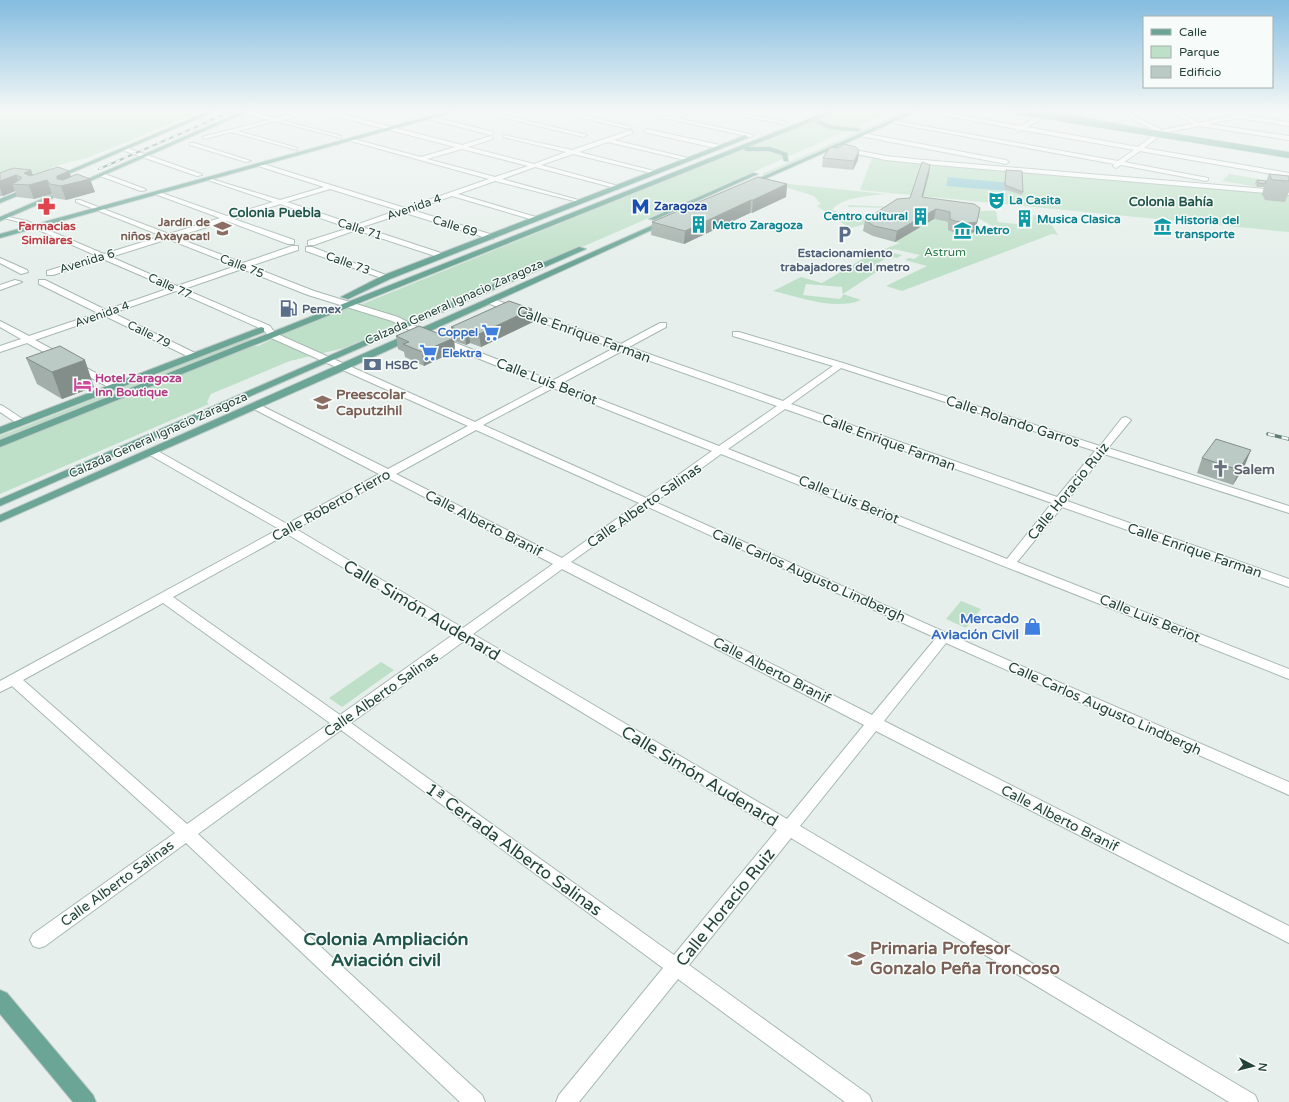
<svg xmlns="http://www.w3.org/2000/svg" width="1289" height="1102" viewBox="0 0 1289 1102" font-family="'Varela Round',sans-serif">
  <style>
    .green { fill: #bfe0c8; fill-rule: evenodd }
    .water { fill: #8ec9d4 }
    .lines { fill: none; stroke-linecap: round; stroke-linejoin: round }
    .minor-casing { stroke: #a8b8b2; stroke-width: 2 }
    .major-casing { stroke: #c2cac8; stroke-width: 2 }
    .minor { fill: #fff; fill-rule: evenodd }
    .major { fill: #6aa596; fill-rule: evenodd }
    .rail-far1-casing { stroke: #5f7d75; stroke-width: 2 }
    .rail-casing { stroke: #5f7d75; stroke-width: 3.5 }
    .rail-far1 { stroke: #f7fbf9; stroke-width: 1.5; stroke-dasharray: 4.5; stroke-linecap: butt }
    .rail { stroke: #f7fbf9; stroke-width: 2.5; stroke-dasharray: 7; stroke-linecap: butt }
    .major-bridge-casing { stroke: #c2cac8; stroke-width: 7; stroke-linecap: butt }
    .major-bridge { stroke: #6aa596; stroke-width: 6 }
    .wall { fill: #a1aea9 }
    .shaded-wall { fill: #838d89 }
    .building { fill: #bbcac4; stroke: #838d89 }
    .labels { text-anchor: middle; stroke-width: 3; stroke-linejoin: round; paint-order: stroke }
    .far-culture-label { font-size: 12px; font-weight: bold; fill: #0d838f; stroke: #f7fbf9; text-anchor: start }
    .far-transit-label { font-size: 12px; font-weight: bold; fill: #164399; stroke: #f7fbf9; text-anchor: start }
    .far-street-label { font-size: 12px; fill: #24423a; stroke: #f7fbf9 }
    .far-education-label { font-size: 12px; font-weight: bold; fill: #785e54; stroke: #f7fbf9; text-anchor: end }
    .far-health-label { font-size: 12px; font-weight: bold; fill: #be3a42; stroke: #f7fbf9 }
    .far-park-label { font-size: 12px; fill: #2d7a4b; stroke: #f7fbf9 }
    .far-service-label { font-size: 12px; font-weight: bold; fill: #4e5e75; stroke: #f7fbf9; text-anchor: start }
    .far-shop-label { font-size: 12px; font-weight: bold; fill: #366cbe; stroke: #f7fbf9; text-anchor: end }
    .far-hotel-label { font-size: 12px; font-weight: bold; fill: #b23c85; stroke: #f7fbf9; text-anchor: start }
    .far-neighbourhood-label { font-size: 13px; font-weight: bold; fill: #1f5548; stroke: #f7fbf9 }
    .street-label { font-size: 14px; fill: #24423a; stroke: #f7fbf9 }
    .education-label { font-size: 14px; font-weight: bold; fill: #785e54; stroke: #f7fbf9; text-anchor: start }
    .worship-label { font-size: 14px; font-weight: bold; fill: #5b616d; stroke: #f7fbf9; text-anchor: start }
    .shop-label { font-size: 14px; font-weight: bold; fill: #366cbe; stroke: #f7fbf9; text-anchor: end }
    .near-street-label { font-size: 17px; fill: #24423a; stroke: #f7fbf9 }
    .near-education-label { font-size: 17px; font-weight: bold; fill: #785e54; stroke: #f7fbf9; text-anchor: start }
    .near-neighbourhood-label { font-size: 18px; font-weight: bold; fill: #1f5548; stroke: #f7fbf9 }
  </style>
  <rect width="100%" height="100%" fill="#e6efeb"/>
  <g class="green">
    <path d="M0,110H204L87,158L69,162L51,168L47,172H41L0,189Z"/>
    <path d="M838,110H894L603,238L344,348L290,361L211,394L207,402L209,404L0,494V447L245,346H258L312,320L365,303Z"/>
    <path d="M907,110H914L763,176V173L771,170Z"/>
    <path d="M843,148L892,160L1289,195V232L860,190L872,158L827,155Z"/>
    <path d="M1229,174L1276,182L1261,184L1258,187L1222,181Z"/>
    <path d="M770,182L885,194C870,196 841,197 832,210C849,216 875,221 890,208L848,207L849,205C888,206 927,210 966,212C976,212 986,210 996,211L998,222L1032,226L1033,215L1047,217L1058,235L1052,234L902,291L886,286L927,266L905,260L909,258L914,259L920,255L894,249L889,252L902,255L897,258L890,256L870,268L878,271L843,294L861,300C835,311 800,297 773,291L801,277L822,283L869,255L900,243L895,242L934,219L946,222L956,216L953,232C960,234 971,236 975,230L992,232L998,229L974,216L964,213L874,224C860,223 851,230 837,230L845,225L817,206L821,204L814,196ZM806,284L842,287L843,295L840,299L803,295Z"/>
    <path d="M249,338L253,339L0,439V436Z"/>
    <path d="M961,601L981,609L966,628L946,619Z"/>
    <path d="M381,662L394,670L342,707L329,698Z"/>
  </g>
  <path class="water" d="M948,177L1009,183L1012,191H1009V185L1007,191L946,186Z"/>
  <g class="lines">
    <defs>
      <g id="minor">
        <path d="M246,110L275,118L308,110H325L462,145L491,136L493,139L468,147L534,164L566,152L503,137V135L572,150L631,130L633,133L614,140L692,159L689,161L608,142L579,152L658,172L655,174L573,154L541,165L622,187L619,189L535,167L502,179L582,201V203L495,181L458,194L539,218V220L537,221L452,196L412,210L493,235V239H490L405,213L362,227L444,254L445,256L441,258L356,230L314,245H308V241L349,228L280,204L234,219L294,240V244H288L227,221L175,237L243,263L292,246H298V250L250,266L314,291L398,317L423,330L552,381L614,348L487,303V299H493L621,344L660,323H666V327L629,347L783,401L833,366L733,336V332H739L843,363L1100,446L1122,418L1126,417L1131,420L1108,448L1289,506V513L1104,454L1067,501L1289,579V587L1062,507L1017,562L1289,669V679L721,454L655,502L980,648L1289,782V795L946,643L884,721L1289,926V943L876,731L800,826L1255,1095L1258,1102H1229L791,838L689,965L869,1095L872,1102H845L678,979L579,1102H556L559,1095L663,968L341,730L198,834L482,1095L485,1102H460L186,843L45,946L39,948L33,946L30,940L33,934L175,833L12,686L0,692V681L279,529L148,454L147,452L148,450H156L287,524L379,474L252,408L250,406L252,404H258L388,469L468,426L269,337L264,330L176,291L113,313L195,353V357H189L105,316L35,340L116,384V388H110L27,343L0,352V346L21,339L0,327V321L29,336L98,313L39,284V280H45L106,310L170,288L103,259L53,275H47V271L97,256L23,223L4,218V216L27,221L104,254L162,236L76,202V200H80L169,234L220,218L155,194V192H159L227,216L273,202L208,180V178L280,200L324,187L258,166L257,165L260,163L405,208L489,179L347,140L350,138L421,157L455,147L316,111L281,120L341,136V138L275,121L238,131L297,148V150L231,132L205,139L202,137L269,120L244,113ZM462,149L528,166L495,177L427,159ZM330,189L398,210L356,225L287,202ZM168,239L236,266L177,286L111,257ZM242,269L308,295L392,321L417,334L545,385L475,422L275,333L270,326L184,289ZM622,351L777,406L719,446L560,384ZM841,368L1095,451L1057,497L791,404ZM553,388L712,451L646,498L483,425ZM785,409L1052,503L1007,559L728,449ZM476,430L639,503L562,558L396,474ZM388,478L553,564L463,628L296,529ZM648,507L936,638L872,715L571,562ZM287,534L454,634L340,715L173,597ZM562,569L864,725L787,819L473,634ZM163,603L330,723L187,824L23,680ZM464,641L777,830L674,955L351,723Z"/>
        <path d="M394,110H403L422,116L419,118Z"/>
        <path d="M472,110H482L587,135L584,137Z"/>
        <path d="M549,110H559L632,127L629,129Z"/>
        <path d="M628,110C642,110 655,116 669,117C678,117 688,110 697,110L677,118L754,135L751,137Z"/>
        <path d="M711,110H723L787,122L784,124Z"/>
        <path d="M813,110H818L816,112Z"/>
        <path d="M916,110H928L1021,126L1041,115L1043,118L1027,127L1138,147L1157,132L1116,110H1122L1162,130L1193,124L1168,110H1174L1199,123L1232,116L1221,110C1227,110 1233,114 1239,114C1249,115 1260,110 1270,110L1247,116L1289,122V126L1238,118L1208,124L1289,136V140L1199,126L1163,133L1144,148L1289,173V177L1140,151L1124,162L1208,178V180L1206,181L1121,165L1116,168L1113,166L1114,164L887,122L890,120L1118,161L1134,150L1022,130L1018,132L1016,129Z"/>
        <path d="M1276,110H1289V114L1276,111Z"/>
        <path d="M430,116L493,132L494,133L491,135L428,119Z"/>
        <path d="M646,129L720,145L723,147L720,149L644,132Z"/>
        <path d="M862,133L1006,160L1009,162L1006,164L860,136Z"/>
        <path d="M190,143H194L251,161L246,162L190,145Z"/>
        <path d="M124,147L201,174L202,175L197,176L122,150Z"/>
        <path d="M845,148L886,156L924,160L1289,191V195L924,164L886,160L843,151Z"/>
        <path d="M102,173L145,189L146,190L141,191L100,176L99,175Z"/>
        <path d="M306,247H312L391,277L384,279L306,251Z"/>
        <path d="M0,258L27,270L28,272L21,274L0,263Z"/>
        <path d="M15,280L22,282L0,290V285Z"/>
        <path d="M0,405L3,406L27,422L22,425L18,424L0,412Z"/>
      </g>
      <g id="major">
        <path d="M211,110H218L57,179L52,178Z"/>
        <path d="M245,110H252L79,186L74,185Z"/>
        <path d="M452,110H461L0,238V234Z"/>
        <path d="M831,110H838L818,119L830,125L861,129L858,131C843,130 826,131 814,121L748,147H770L787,153L788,161H784L782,155L769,151H746L743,149L0,447V440Z"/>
        <path d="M914,110H921L749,186L744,185Z"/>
        <path d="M1000,110H1011L1025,114L1022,116Z"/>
        <path d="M1031,110H1043L1163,132L1160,134Z"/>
        <path d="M746,135L748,138L390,279L348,299L341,297L384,275Z"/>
        <path d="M753,173L758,174L654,220L649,219Z"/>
        <path d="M22,190L25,192L24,193L0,203V199Z"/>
        <path d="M51,195L53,196V198L0,221V217Z"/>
        <path d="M667,219L669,220V222L347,369L0,522V515Z"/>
        <path d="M579,247L586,249L0,506V499Z"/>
        <path d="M261,327L264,328V332L0,434V427Z"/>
        <path d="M0,990L7,993L93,1095L96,1102H73L0,1014Z"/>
      </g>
    </defs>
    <use href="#minor" class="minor-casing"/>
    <use href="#major" class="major-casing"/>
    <use href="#minor" class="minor"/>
    <use href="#major" class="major"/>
    <defs>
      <path id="rail-far1" d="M99,169L235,110"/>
      <path id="rail" d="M1268,434L1289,439"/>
    </defs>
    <use href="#rail-far1" class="rail-far1-casing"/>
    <use href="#rail" class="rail-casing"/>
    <use href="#rail-far1" class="rail-far1"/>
    <use href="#rail" class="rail"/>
    <defs>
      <path id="major-bridge" d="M1009,110L1289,155"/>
    </defs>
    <use href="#major-bridge" class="major-bridge-casing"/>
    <use href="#major-bridge" class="major-bridge"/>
  </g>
  <g class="wall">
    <path d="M823,158L858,160L853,170L822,167Z"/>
    <path d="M31,170L33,175L69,171L71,176L95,192L66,200L54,198L52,194L34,199L17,197L15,191L3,196H0V173Z"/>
    <path d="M1006,170L1023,192L1022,195L1004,189Z"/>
    <path d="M929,174L923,197L980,208L975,232L966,234L953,232L948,230V222L934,219L895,242L873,236L863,231L865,220L910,198Z"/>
    <path d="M1269,174L1289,176V192L1285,202L1265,200L1262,194L1264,187H1257L1255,183L1257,180L1266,181Z"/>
    <path d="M787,184L786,197L752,213H750L684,244L651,235L652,222Z"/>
    <path d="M533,322L481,347L470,343L466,345L454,341L455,351L424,366L405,357L404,352L398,349L396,336L437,333L452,337L451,327Z"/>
    <path d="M26,358L94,387L62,399L37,384Z"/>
    <path d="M1202,458L1245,465L1233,485L1197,473Z"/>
  </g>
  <g class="shaded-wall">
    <path d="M859,151L858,160L853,170L854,161Z"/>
    <path d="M930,165L929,174L920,207L922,197Z"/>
    <path d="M31,170L35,183L47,180L52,194L34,199L24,173Z"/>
    <path d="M69,171L73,183L90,179L95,192L66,200L61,186L57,179V176Z"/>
    <path d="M16,175L20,184H12L15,191L3,196L0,188V181Z"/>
    <path d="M787,184L786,197L752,213L753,200Z"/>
    <path d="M751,200L750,213L684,244L685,231Z"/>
    <path d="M980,208L975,232L966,234L968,223Z"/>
    <path d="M936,209L934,219L895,242L897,231Z"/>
    <path d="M532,309L533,322L481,347L479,334Z"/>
    <path d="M469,330L470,343L466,345L465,332Z"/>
    <path d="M454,338L455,351L424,366L422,352Z"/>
    <path d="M85,360L94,387L62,399L52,372Z"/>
    <path d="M1251,450L1245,465L1233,485L1239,470Z"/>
  </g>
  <g class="building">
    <path d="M844,144L856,147L859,151L854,161L823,158L830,147L839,148Z"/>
    <path d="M922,162L930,165L922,197L974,204L980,208L977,222L968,223L955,221L950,219V212L936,209L897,231L874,226L865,220L897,199L910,198Z"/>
    <path d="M58,167L69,171L57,176V179L63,180L77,174L90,179L61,186L50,184L47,180L29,185L12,184L21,179V177L16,175L0,181V173L13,168L31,170L24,173L30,176Z"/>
    <path d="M1006,170L1022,171L1023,192L1005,185Z"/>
    <path d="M1269,174L1289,176V181L1272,180Z"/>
    <path d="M758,177L787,184L753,200H751L685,231L652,222Z"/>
    <path d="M1257,180L1266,181L1265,184L1259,183Z"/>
    <path d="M509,301L532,309L479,334L469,330L465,332L451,327Z"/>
    <path d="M419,326L437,333L439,332L454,338L422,352L403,344L409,342L396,336Z"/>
    <path d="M60,346L85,360L52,372L26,358Z"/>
    <path d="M1216,439L1251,450L1239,470L1202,458Z"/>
  </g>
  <linearGradient id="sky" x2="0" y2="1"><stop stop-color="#84bce0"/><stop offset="0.42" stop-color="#f4f8f6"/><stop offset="1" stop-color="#f4f8f6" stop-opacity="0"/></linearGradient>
  <rect width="1289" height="264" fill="url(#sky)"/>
  <defs>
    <symbol id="theatre-bare" viewBox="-9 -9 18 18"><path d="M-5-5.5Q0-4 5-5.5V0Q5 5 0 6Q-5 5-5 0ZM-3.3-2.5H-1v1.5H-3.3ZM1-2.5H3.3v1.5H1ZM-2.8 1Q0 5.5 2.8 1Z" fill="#0f9aa8" stroke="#f7fbf9" stroke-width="2.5" paint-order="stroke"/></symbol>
    <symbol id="metro-bare" viewBox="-9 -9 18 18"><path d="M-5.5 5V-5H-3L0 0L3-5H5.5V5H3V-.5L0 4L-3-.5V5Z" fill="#1a4fb4" stroke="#f7fbf9" stroke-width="2.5" paint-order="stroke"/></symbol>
    <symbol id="pharmacy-bare" viewBox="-9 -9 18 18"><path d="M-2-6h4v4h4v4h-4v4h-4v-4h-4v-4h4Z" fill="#e0444e" stroke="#f7fbf9" stroke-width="2.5" paint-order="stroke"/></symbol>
    <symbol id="building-bare" viewBox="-9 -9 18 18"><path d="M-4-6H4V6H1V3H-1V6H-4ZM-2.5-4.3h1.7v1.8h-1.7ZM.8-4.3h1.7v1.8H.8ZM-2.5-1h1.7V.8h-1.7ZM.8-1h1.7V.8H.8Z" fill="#0f9aa8" stroke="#f7fbf9" stroke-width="2.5" paint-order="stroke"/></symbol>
    <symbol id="museum-bare" viewBox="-9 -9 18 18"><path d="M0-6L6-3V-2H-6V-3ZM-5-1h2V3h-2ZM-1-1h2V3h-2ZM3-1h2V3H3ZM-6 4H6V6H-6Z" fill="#0f9aa8" stroke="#f7fbf9" stroke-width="2.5" paint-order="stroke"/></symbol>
    <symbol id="school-bare" viewBox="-9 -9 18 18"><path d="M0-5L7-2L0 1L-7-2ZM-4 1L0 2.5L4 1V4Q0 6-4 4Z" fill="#8d6e63" stroke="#f7fbf9" stroke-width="2.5" paint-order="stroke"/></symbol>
    <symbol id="parking-bare" viewBox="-9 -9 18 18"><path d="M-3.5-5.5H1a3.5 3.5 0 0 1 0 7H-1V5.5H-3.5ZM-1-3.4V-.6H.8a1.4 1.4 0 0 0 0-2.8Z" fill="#5c6f8a" stroke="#f7fbf9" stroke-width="2.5" paint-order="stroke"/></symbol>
    <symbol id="fuel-bare" viewBox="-9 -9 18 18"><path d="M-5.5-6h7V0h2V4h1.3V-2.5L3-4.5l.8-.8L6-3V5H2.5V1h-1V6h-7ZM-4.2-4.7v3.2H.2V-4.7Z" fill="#5c6f8a" stroke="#f7fbf9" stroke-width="2.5" paint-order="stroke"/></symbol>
    <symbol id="supermarket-bare" viewBox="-9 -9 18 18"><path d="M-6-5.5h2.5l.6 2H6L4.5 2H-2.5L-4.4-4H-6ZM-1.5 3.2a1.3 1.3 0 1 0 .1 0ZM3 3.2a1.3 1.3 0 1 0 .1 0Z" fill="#3f7fe0" stroke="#f7fbf9" stroke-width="2.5" paint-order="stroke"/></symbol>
    <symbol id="bank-bare" viewBox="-9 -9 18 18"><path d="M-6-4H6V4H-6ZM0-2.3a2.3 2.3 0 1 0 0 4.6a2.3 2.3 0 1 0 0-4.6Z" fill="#5c6f8a" stroke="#f7fbf9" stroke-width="2.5" paint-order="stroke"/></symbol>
    <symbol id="hotel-bare" viewBox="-9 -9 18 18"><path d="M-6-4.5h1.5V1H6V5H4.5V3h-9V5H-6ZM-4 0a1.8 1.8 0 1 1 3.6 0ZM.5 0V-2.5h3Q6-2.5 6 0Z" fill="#d1479c" stroke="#f7fbf9" stroke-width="2.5" paint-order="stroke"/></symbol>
    <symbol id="church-bare" viewBox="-9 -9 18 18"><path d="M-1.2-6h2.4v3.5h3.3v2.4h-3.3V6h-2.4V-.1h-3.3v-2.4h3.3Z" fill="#6b7280" stroke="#f7fbf9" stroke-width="2.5" paint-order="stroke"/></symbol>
    <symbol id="shop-bare" viewBox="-9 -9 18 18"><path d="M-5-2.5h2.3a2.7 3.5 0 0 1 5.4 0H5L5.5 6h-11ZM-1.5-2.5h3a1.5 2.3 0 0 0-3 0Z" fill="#3f7fe0" stroke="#f7fbf9" stroke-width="2.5" paint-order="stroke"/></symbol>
  </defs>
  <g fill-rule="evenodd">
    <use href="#theatre-bare" x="984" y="188" width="25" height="25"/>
    <use href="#metro-bare" x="628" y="194" width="25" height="25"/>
    <use href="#pharmacy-bare" x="34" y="194" width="25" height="25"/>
    <use href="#building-bare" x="908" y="204" width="25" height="25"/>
    <use href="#building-bare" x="1012" y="206" width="25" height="25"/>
    <use href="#building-bare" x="686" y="212" width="25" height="25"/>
    <use href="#museum-bare" x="1150" y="214" width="25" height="25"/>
    <use href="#school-bare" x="210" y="216" width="25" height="25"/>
    <use href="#museum-bare" x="950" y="218" width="25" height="25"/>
    <use href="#parking-bare" x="832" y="222" width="25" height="25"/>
    <use href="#fuel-bare" x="276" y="296" width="25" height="25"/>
    <use href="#supermarket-bare" x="478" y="320" width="25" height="25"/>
    <use href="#supermarket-bare" x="416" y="340" width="25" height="25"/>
    <use href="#bank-bare" x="360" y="352" width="25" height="25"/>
    <use href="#hotel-bare" x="70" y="372" width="25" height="25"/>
    <use href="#school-bare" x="310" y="390" width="25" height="25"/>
    <use href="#church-bare" x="1208" y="456" width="25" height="25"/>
    <use href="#shop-bare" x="1020" y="614" width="25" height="25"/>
    <use href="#school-bare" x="844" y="946" width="25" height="25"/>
  </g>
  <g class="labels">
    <g class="far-culture-label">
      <text x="1009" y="204">La Casita</text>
      <text x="908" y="220" text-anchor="end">Centro cultural</text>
      <text x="1037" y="223">Musica Clasica</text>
      <text x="1175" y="224">Historia del<tspan x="1175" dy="14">transporte</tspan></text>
      <text x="712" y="229">Metro Zaragoza</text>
      <text x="975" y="234">Metro</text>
    </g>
    <g class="far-transit-label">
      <text x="654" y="210">Zaragoza</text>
    </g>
    <g class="far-street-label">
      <text transform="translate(414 207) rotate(-19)" y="4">Avenida 4</text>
      <text transform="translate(455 226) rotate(17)" y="4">Calle 69</text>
      <text transform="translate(360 229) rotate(18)" y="4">Calle 71</text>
      <text transform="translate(87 261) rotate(-17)" y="4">Avenida 6</text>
      <text transform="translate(348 263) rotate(20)" y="4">Calle 73</text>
      <text transform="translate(242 266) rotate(21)" y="4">Calle 75</text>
      <text transform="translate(170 286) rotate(24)" y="4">Calle 77</text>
      <text transform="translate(454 302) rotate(-24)" y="4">Calzada General Ignacio Zaragoza</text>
      <text transform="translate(102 314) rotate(-19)" y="4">Avenida 4</text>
      <text transform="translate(149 334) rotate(26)" y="4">Calle 79</text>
      <text transform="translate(158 435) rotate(-24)" y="4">Calzada General Ignacio Zaragoza</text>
    </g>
    <g class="far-education-label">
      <text x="210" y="226">Jardín de<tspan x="210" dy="14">niños Axayacatl</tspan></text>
    </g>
    <g class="far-health-label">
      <text x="47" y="230">Farmacias<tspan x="47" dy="14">Similares</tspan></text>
    </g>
    <g class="far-park-label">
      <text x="945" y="256">Astrum</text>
    </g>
    <g class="far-service-label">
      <text x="845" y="257" text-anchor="middle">Estacionamiento<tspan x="845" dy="14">trabajadores del metro</tspan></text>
      <text x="302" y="313">Pemex</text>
      <text x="385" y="369">HSBC</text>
    </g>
    <g class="far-shop-label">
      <text x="478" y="336">Coppel</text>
      <text x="442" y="357" text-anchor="start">Elektra</text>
    </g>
    <g class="far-hotel-label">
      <text x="95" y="382">Hotel Zaragoza<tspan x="95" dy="14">Inn Boutique</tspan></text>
    </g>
    <g class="far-neighbourhood-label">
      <text x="1171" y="206">Colonia Bahía</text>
      <text x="275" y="217">Colonia Puebla</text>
    </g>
    <g class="street-label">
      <text transform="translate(584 334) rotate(20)" y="5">Calle Enrique Farman</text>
      <text transform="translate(547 381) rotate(21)" y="5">Calle Luis Beriot</text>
      <text transform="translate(1013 421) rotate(18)" y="5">Calle Rolando Garros</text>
      <text transform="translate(889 442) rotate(20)" y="5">Calle Enrique Farman</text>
      <text transform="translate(1068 491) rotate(-51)" y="5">Calle Horacio Ruiz</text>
      <text transform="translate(849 499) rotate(22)" y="5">Calle Luis Beriot</text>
      <text transform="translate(331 505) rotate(-29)" y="5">Calle Roberto Fierro</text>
      <text transform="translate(644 505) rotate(-35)" y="5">Calle Alberto Salinas</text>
      <text transform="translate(484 523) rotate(27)" y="5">Calle Alberto Branif</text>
      <text transform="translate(1195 550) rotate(19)" y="5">Calle Enrique Farman</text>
      <text transform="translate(809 575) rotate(24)" y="5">Calle Carlos Augusto Lindbergh</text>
      <text transform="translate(1150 618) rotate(22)" y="5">Calle Luis Beriot</text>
      <text transform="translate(772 670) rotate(27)" y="5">Calle Alberto Branif</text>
      <text transform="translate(381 694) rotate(-35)" y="5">Calle Alberto Salinas</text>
      <text transform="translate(1105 708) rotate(24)" y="5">Calle Carlos Augusto Lindbergh</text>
      <text transform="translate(1060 818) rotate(27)" y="5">Calle Alberto Branif</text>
      <text transform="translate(117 883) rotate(-36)" y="5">Calle Alberto Salinas</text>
    </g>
    <g class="education-label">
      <text x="336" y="399">Preescolar<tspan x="336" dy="16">Caputzihil</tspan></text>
    </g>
    <g class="worship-label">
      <text x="1234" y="474">Salem</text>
    </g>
    <g class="shop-label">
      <text x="1019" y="623">Mercado<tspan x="1019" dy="16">Aviación Civil</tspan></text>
    </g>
    <g class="near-street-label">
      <text transform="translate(422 610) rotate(31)" y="6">Calle Simón Audenard</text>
      <text transform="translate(700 776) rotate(31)" y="6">Calle Simón Audenard</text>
      <text transform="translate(514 849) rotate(36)" y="6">1ª Cerrada Alberto Salinas</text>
      <text transform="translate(725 907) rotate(-51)" y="6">Calle Horacio Ruiz</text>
    </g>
    <g class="near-education-label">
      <text x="870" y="954">Primaria Profesor<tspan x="870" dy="20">Gonzalo Peña Troncoso</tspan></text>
    </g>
    <g class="near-neighbourhood-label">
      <text x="386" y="945">Colonia Ampliación<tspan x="386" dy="21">Aviación civil</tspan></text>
    </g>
  </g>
  <rect x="1143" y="16" width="130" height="72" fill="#f7fbf9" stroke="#a3b1ad"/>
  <rect x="1151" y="29" width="20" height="6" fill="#6aa596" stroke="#a3b1ad"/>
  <text x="1179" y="36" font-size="12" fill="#24423a">Calle</text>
  <rect x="1151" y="46" width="20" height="12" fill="#bfe0c8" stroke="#a3b1ad"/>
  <text x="1179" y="56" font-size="12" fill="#24423a">Parque</text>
  <rect x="1151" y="66" width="20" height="12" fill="#bbcac4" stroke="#a3b1ad"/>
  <text x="1179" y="76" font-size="12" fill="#24423a">Edificio</text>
  <g transform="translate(1253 1066) rotate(97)" stroke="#f7fbf9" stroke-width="3" paint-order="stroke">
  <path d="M0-3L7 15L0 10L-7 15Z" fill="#24423a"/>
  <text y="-6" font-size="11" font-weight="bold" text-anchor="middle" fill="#24423a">N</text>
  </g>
</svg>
